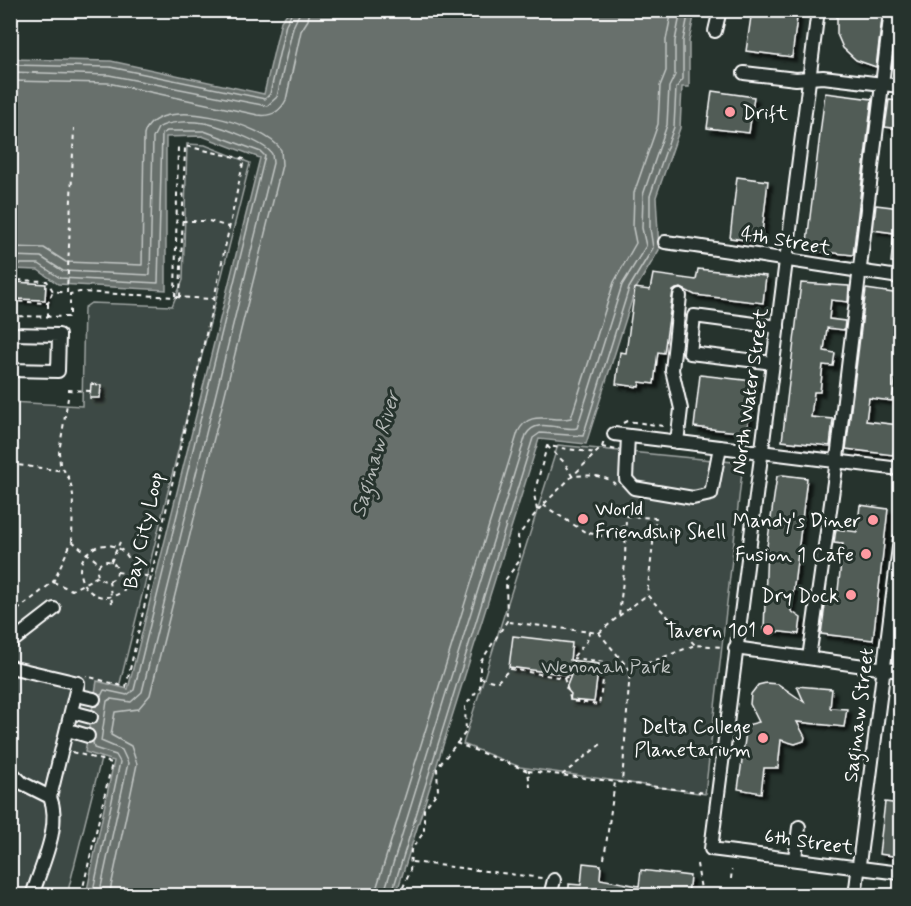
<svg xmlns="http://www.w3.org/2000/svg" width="911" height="906" viewBox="0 0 911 906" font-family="Mynerve,sans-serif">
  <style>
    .green { fill: #3e4944; stroke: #9ea4a2; stroke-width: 1.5 }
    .water { fill: #67706c; stroke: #a4a9a7; stroke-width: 1.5 }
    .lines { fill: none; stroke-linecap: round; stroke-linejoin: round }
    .shore { stroke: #c2c6c4; stroke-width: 1.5 }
    .building { fill: #515c57; stroke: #fff; stroke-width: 1.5; filter: url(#shadow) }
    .minor-casing { stroke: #fff; stroke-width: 16 }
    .path { stroke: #fff; stroke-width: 2; stroke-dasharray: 4.5 4.5; stroke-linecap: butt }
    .minor { stroke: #26332d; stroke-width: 12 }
    .poi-dot { fill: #ff9aa2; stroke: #26332d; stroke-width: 2 }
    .labels { text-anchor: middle; stroke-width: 6; stroke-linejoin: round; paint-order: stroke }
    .poi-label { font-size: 20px; fill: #fff; stroke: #26332d; text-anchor: end }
    .street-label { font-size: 20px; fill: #fff; stroke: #26332d }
    .park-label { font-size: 20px; fill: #bbbfbe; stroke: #26332d }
    .water-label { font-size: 21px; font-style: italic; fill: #b3b8b6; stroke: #26332d }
  </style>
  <defs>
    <filter id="shadow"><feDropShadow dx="4.5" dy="4.5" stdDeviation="1.5" flood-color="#0009"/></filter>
  </defs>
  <rect width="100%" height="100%" fill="#26332d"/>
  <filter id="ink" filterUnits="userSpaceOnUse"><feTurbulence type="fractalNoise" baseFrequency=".0167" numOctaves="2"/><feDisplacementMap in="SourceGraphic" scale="12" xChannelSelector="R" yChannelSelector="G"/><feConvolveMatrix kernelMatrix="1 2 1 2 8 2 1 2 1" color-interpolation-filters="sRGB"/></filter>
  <g filter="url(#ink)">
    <g class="green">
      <path d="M187,144L205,145L250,163L67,895H11L10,402L82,406L84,308L91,303L172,306L183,280Z"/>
      <path d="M558,445L743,463L705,794L520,767L463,744Z"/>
    </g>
    <path class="water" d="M289,11H695L689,41V87H682L680,128L656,197L659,250L635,290L586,444L539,439L396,895H86L114,761L85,752L97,681L128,689L260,158L202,136L166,137V290L58,284L38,270L11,269V59L111,61L264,94L281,21Z"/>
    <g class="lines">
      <g class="shore">
        <path d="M10,65L110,67L265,99L270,94L286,24L293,10"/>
        <path d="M10,72L109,75L267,106L277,97L293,27L301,10"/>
        <path d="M10,81L108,83L258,115C271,117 280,112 286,100L301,31L308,20L310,10"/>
        <path d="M10,247L44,248L66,262L142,265L144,135C155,91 267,125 281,150L282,165L150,695L138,709L115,712L111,735L131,746L137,764L109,896"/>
        <path d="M10,256L41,257L63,271L150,275L153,138L158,128C168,121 192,121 204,123C218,125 266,143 272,154L273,163L142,692L131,702L111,699L107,701L101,741L122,750L128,763L99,896"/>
        <path d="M10,264H39L60,278L158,283L162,134L167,131H204L261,152L265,156L134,690L127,695L104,690L101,696"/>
        <path d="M92,896L120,762L116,755L94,748L93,742"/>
        <path d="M374,896L518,432C530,408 551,423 571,418L614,282L636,243L633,228L634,193L658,124L660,86L666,71V40L672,10"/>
        <path d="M383,896L526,435C537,416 561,432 577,428L622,285L646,246L642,228L643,195L667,125L669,87L675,75V41L681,10"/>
        <path d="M391,896L533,438L540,433L583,436L629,288L653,248L650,228V196L674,127L676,88L683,79V41L689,10"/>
      </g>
    </g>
    <g class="building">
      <path d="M752,10H798L792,57L746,51Z"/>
      <path d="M837,10H883L876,67L856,60L843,48L837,34Z"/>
      <path d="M899,10H900V69L892,68Z"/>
      <path d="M712,91L754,97L749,133L707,128Z"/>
      <path d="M825,93L872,99L853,255L806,250Z"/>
      <path d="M889,100L900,101V129L885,127Z"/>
      <path d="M737,177L768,181L761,242L730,238Z"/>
      <path d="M876,205L900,208V263L891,262L894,233L873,230Z"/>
      <path d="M698,269L766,276L763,303L695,295L681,288L676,289L673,291L664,353L658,352L654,384L640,382L639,387L616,384L620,352L626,353L635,288L650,290L653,274L696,280Z"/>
      <path d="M15,282L46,284L45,300L15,299Z"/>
      <path d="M801,283L849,286L848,302L831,300L829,319L845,321L844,330L827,328L824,351L835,353L833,366L823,365L820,392H814L811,417L833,419L830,446L782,441Z"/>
      <path d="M866,289L900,294V376H896L892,401L869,398L866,421L899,425L893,455L846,449Z"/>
      <path d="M700,375L753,381L747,433L694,427Z"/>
      <path d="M91,384L101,385L100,398H90Z"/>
      <path d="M783,475L807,478L791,611L801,618L799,634L764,630L767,546L777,476Z"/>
      <path d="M860,505L888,509L873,640L821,634L826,598L837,600L843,544L834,543L836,529L857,532Z"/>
      <path d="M513,636L572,643L570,660L599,664L594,702L570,700L571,694L566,688L571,675L509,667Z"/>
      <path d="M766,683L778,684L804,702L797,686L832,689L830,708L847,709L844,727L797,722L805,737L804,741L795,744L781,740L778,768H764L761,793L738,789L747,725L759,722L750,704L751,694L758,685Z"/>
      <path d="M885,802L900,804V857L879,854Z"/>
      <path d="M583,863L601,865L600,879L639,886L641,870L690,876L688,896H559L569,888V884L581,885Z"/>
    </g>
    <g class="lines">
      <defs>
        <g id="minor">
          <path d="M818,10L711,849L900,873"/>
          <path d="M715,31L720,10"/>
          <path d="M744,73L796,79L823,77L900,86"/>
          <path d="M665,242C744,252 822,266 900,277"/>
          <path d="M10,334L59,335L58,371L10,370"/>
          <path d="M773,363L690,353L694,316L778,327"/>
          <path d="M614,434L900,469"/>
          <path d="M628,436L626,479L634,488L693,498L711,494L720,447"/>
          <path d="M677,442L681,409L672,370L680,296"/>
          <path d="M10,643L54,609"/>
          <path d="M735,648L900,671"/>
          <path d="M809,658L835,475L891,10"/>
          <path d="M10,667L78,683L50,797"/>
          <path d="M76,695L94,699"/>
          <path d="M72,712L91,717"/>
          <path d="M68,730L88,736"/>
          <path d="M10,771L22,783L50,797C62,826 41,866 32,896"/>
          <path d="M795,858L799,827"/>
          <path d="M550,896L554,880"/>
          <path d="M855,896L900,539"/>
        </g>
      </defs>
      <use href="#minor" class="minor-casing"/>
      <g class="path">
        <path d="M182,221H209L229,227"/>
        <path d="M10,283L13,280L47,281L53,291L66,293"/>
        <path d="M67,293L74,128"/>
        <path d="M175,296L178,145"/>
        <path d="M180,297L185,146L244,159L214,299"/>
        <path d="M10,301L48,303L53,291"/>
        <path d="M10,316L70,317V294L80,292L214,299L126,687L86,676"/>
        <path d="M48,317V303"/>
        <path d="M68,390L90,391"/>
        <path d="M623,423L627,421L663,426"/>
        <path d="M547,446L565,463L572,476C586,475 604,474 615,484"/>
        <path d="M602,447L617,450"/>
        <path d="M10,464L64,471"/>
        <path d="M543,505L585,532L606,537L624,526"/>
        <path d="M537,510L534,494L547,446L596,453"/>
        <path d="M72,541L100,564"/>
        <circle cx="106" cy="571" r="26"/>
        <circle cx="107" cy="571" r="10"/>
        <path d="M111,562L120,542"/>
        <path d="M117,572L153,577"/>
        <path d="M109,581L112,603"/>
        <path d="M53,582L72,590L98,576"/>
        <path d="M10,616L53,582L72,541L73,495L70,480L60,464L59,452L68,398"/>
        <path d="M619,616L647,595L695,645"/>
        <path d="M509,622L599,633L630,670L622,783"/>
        <path d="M599,633L619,616L625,563L626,516L656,518L647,595"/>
        <path d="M630,670L695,645L724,647"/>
        <path d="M480,678L497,682L510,669L564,678L571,675L574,656L587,641L589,632"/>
        <path d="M564,678L571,701L599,705L606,662L573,658"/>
        <path d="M456,743L528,771L530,787"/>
        <path d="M72,752L112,763L81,896"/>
        <path d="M528,771L707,793"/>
        <path d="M562,775L601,744"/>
        <path d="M604,859L615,782"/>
        <path d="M412,862L542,878"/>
        <path d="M697,864L702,896"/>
        <path d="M731,879L732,869"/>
        <path d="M691,895L697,896"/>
        <path d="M399,896L410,872L411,850L424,832V809L438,791L437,768L466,732L465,706L480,687V663L507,621L506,579L520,560L518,536L539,509L602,447L604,441"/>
      </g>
      <use href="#minor" class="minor"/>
    </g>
  </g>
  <g class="poi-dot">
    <circle cx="730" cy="112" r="6"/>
    <circle cx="583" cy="519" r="6"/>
    <circle cx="873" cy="520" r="6"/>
    <circle cx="866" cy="554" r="6"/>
    <circle cx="851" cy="595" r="6"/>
    <circle cx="768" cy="630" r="6"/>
    <circle cx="763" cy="738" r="6"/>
  </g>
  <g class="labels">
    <g class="poi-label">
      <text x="742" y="119" text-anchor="start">Drift</text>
      <text x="595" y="515" text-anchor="start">World<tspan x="595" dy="23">Friendship Shell</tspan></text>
      <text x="861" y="527">Mandy's Diner</text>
      <text x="854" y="561">Fusion 1 Cafe</text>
      <text x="839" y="602">Dry Dock</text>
      <text x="756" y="637">Tavern 101</text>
      <text x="751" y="733">Delta College<tspan x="751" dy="23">Planetarium</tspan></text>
    </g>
    <g class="street-label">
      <text transform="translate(786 240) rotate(10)" y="7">4th Street</text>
      <text transform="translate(749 391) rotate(-82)" y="7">North Water Street</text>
      <text transform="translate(143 530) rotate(-77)" y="7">Bay City Loop</text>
      <text transform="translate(858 715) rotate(-83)" y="7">Saginaw Street</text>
      <text transform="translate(809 841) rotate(8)" y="7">6th Street</text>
    </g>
    <g class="park-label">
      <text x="606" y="673">Wenonah Park</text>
    </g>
    <g class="water-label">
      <text transform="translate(375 454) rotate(-74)" y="7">Saginaw River</text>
    </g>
  </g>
  <rect width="911" height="906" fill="none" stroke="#26332d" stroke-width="36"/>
  <rect x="18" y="18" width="875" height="870" fill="none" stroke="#fff" stroke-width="2" filter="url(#ink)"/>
</svg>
